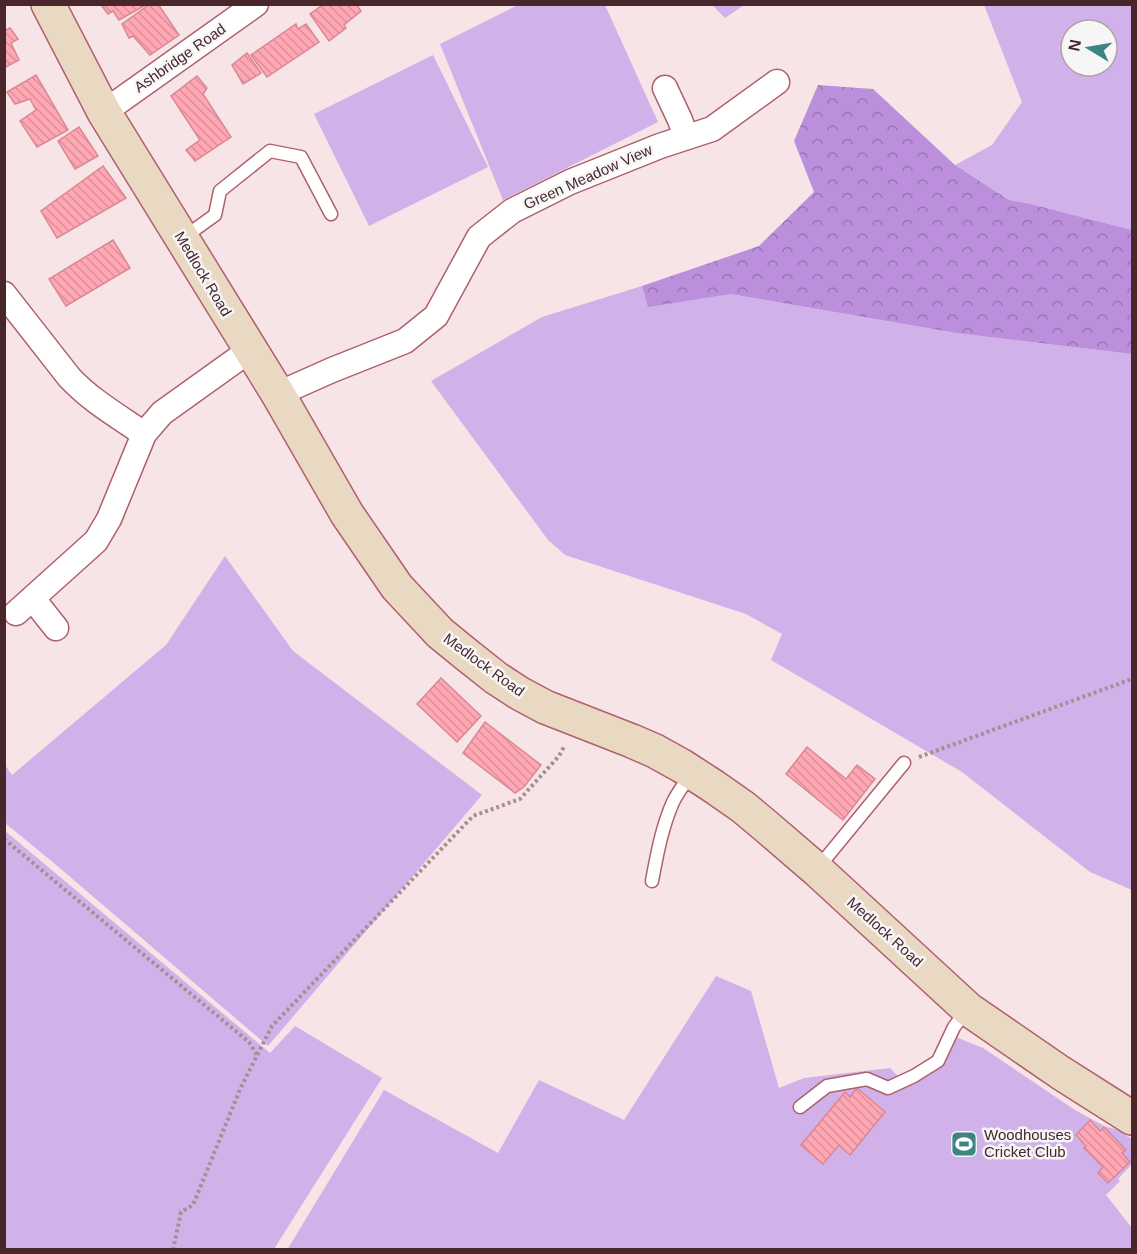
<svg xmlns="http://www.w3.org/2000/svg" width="1137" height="1254" viewBox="0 0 1137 1254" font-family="Helvetica,sans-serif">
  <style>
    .green { fill: #d1b1e9; fill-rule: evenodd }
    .forest { fill: url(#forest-crowns) }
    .building { fill: url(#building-back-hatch); stroke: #db8794; stroke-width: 1.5 }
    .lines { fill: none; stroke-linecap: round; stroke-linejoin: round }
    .lane-casing { stroke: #af606d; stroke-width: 15 }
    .street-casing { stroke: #af606d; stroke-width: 27 }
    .secondary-casing { stroke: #af606d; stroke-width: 36 }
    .path { stroke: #a88e92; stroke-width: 4; stroke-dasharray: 3 3; stroke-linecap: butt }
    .lane { stroke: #fff; stroke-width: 12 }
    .street { stroke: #fff; stroke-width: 24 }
    .secondary { stroke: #e9d8c2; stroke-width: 33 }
    .labels { text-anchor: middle; stroke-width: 5; stroke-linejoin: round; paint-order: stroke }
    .street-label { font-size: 15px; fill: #48262c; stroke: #f6f6f6 }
    .poi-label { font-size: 15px; fill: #48262c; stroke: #f6f6f6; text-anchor: start }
  </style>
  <defs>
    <pattern id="forest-crowns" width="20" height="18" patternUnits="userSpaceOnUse" patternTransform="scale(1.5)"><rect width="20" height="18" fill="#bb8fdb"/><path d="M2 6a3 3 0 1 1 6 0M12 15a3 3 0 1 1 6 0" fill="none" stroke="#9a75b2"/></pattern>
    <pattern id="building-back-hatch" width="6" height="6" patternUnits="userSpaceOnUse" patternTransform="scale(1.5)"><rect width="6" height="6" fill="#ffa8b4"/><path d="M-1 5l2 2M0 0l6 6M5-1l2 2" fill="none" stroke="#dc909b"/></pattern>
  </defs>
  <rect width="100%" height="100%" fill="#f7e4e6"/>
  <g class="green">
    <path d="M518,5H605L658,122L503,200L440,44Z"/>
    <path d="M712,5H744L725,18Z"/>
    <path d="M984,5H1132V230L1031,204L1009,200L955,165L992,145L1022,102ZM1071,30H1107V66H1071Z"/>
    <path d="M433,55L488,167L369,226L314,114Z"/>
    <path d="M642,286L730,294L956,333L1132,354V890L1090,872L962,772L771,660L782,634L746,614L565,555L548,540L431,381L542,317Z"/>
    <path d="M225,556L293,651L482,795L268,1046L55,864L5,823V765L12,775L166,645Z"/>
    <path d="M4,830L270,1053L295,1026L382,1078L274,1249H5Z"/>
    <path d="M716,976L751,991L779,1088L804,1078L890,1068L899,1077L933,1062L946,1033L983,1048L1075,1110L1104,1126L1118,1130L1132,1139V1164L1118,1179L1120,1181L1106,1195L1132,1228V1249L287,1250L384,1090L498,1153L539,1080L624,1120Z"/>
  </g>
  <path class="forest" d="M818,85L873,89L955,165L1009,200L1031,204L1132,230V354L956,333L730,294L648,307L642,286L759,246L814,192L794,141Z"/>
  <g class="building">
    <path d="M104,4H143L144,6L119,20L113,11L108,14L102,6Z"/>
    <path d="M150,4H158L179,35L150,55L133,36L129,38L122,24Z"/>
    <path d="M324,4H356L361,11L344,25L346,28L329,41L310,14Z"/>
    <path d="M296,24L298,29L306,24L319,42L267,77L251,55Z"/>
    <path d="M10,28L18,39L11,43L19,60L4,68V31Z"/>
    <path d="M247,53L261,73L243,84L232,65Z"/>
    <path d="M36,75L68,130L37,147L20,121L36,110L30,99L15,104L7,92Z"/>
    <path d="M197,76L207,88L203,94L231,137L195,161L186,150L200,140L171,96Z"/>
    <path d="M79,127L98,156L75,169L58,141Z"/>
    <path d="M103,166L126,198L57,238L41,211Z"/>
    <path d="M113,240L130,268L66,306L49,279Z"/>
    <path d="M441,678L481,716L457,742L417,704Z"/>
    <path d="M485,722L541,765L524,787L515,793L463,753Z"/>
    <path d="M807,747L846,779L857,765L875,779L843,820L786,774Z"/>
    <path d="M857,1088L885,1112L850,1155L839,1145L823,1164L801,1145L845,1092L850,1097Z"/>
    <path d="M1090,1120L1100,1131L1104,1127L1126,1150L1122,1153L1130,1162L1108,1183L1098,1173L1103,1167L1084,1148L1086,1146L1076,1135Z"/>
  </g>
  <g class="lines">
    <defs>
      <g id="lane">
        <path d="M183,238L215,215L220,191L270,151L301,157L331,214"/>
        <path d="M817,869L904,763"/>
        <path d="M652,881C657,854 662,827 673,802C678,792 685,783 691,774"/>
        <path d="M800,1107L827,1086L867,1079L888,1088L914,1076L938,1061L954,1027L967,1010"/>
      </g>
      <g id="street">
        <path d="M665,88L680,120L686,137"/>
        <path d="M104,112L256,4"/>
        <path d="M4,294L69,377C90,400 118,416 144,434"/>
        <path d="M278,394L332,370L405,341L436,316L479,237L512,211L570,182L660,146L712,129L777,82"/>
        <path d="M33,599L56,628"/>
        <path d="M16,613L96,541L109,519L144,434L162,413L250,350"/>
      </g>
      <path id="secondary" d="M48,4L104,112L278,394L347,514L397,587L440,633L467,655L496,678L519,693L545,707L632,741L655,751L682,766L713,786L743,807L767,827L817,870L968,1009L1061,1073L1132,1118"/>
    </defs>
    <use href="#lane" class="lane-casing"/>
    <use href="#street" class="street-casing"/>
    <use href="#secondary" class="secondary-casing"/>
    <g class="path">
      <path d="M919,757L1132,679"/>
      <path d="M4,839L249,1042L257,1055"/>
      <path d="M173,1250L181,1212L193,1205L241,1087L272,1026L473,816L520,799L559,756L565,745"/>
    </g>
    <use href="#lane" class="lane"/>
    <use href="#street" class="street"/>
    <use href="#secondary" class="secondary"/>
  </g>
  <defs>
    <symbol id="stadium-square" viewBox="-11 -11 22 22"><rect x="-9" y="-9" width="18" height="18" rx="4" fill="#3d8581" stroke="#f6f6f6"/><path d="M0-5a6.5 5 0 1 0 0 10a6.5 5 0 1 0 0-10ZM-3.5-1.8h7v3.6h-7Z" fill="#fff"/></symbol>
  </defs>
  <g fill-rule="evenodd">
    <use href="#stadium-square" x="949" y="1129" width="30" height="30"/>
  </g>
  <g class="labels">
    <g class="street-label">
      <text transform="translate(180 58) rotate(-35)" y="5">Ashbridge Road</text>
      <text transform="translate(588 177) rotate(-24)" y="5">Green Meadow View</text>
      <text transform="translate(203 274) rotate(59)" y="5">Medlock Road</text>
      <text transform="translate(484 665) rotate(36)" y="5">Medlock Road</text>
      <text transform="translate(885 932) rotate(42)" y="5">Medlock Road</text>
    </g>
    <g class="poi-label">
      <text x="984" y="1140">Woodhouses<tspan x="984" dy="17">Cricket Club</tspan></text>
    </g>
  </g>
  <rect width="1137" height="1254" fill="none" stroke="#48262c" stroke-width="12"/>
  <g transform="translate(1089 48) rotate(281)"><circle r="28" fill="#f6f6f6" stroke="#b0a3a5" stroke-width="1.5"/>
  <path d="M0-4.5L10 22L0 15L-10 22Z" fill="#3d8581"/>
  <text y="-9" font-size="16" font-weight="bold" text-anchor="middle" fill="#48262c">N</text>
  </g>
</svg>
